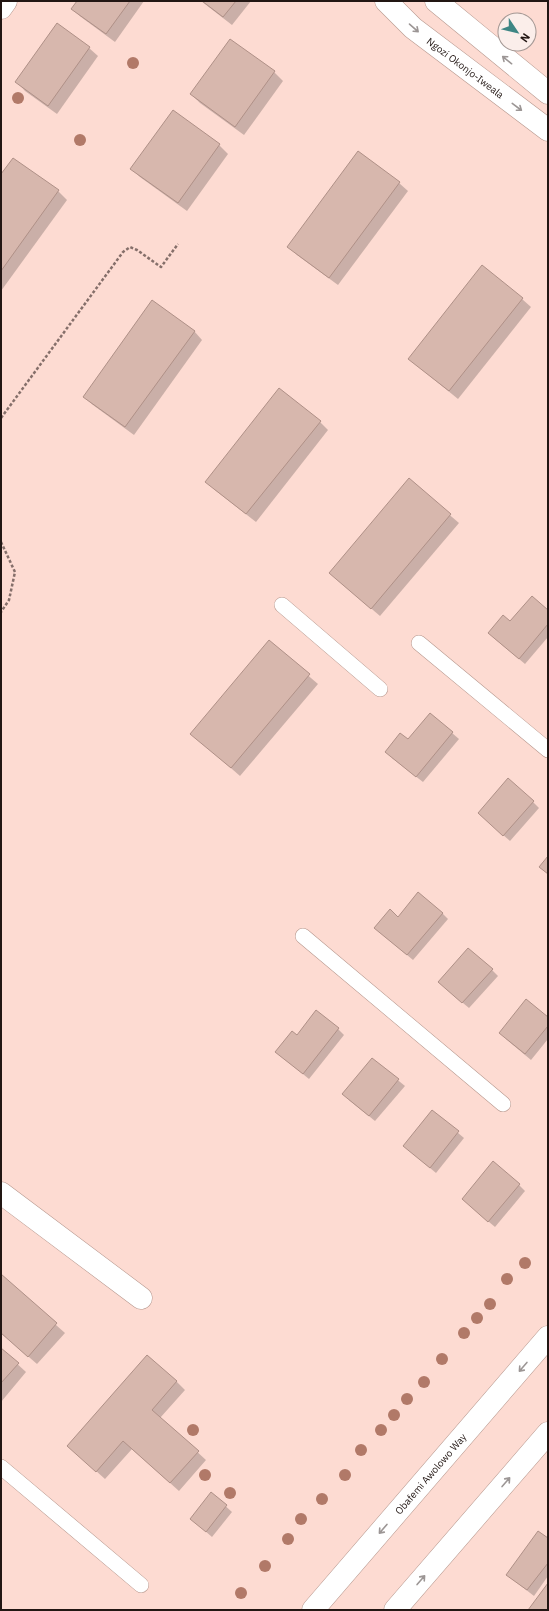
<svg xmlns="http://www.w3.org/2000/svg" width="549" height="1611" viewBox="0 0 549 1611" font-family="'IBM Plex Sans',sans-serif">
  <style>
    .shadow { fill: #0003 }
    .building { fill: #d7b7ad; stroke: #af9087 }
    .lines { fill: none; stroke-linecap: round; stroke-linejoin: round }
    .lane-casing { stroke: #b6978d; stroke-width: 16 }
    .street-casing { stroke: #b6978d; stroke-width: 23 }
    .secondary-casing { stroke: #b6978d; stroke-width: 23 }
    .path { stroke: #856f6a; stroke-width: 2.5; stroke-dasharray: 3 2; stroke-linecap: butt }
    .lane { stroke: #fff; stroke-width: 15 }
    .street { stroke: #fff; stroke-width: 22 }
    .secondary { stroke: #fff; stroke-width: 22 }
    .tree { fill: #b17968 }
    .oneway { stroke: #9c9695 }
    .labels { text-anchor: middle; stroke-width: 3; stroke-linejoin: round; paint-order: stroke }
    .street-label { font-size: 10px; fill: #221613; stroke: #fbeeea }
  </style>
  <rect width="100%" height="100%" fill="#fddbd2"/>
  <g class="shadow">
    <path d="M78,1H144L115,42L81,17L72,9Z"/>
    <path d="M201,1H251L232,25Z"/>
    <path d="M89,48L98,56L57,114L25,91L17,82Z"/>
    <path d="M274,72L283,81L244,135L200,103L191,94Z"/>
    <path d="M173,112L219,145L228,154L187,211L140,177L132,169Z"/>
    <path d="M1,176L58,191L67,200L1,291Z"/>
    <path d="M399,183L408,191L338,285L297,255L289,246Z"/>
    <path d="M522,299L531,307L458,399L409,359Z"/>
    <path d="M194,331L202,340L134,435L93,405L84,397Z"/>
    <path d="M320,422L328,430L256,522L215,490Z"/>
    <path d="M409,480L459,523L380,616L339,581Z"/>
    <path d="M548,611V637L525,664L495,639L510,623Z"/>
    <path d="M269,642L318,684L240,776L192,734Z"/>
    <path d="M430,714L459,739L423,782L392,758Z"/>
    <path d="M533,802L539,808L510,841L485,819Z"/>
    <path d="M442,913L448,919L413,960L375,928Z"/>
    <path d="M492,970L498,976L469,1008L445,988Z"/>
    <path d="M548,1018V1039L531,1060L506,1039Z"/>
    <path d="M338,1029L344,1035L309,1079L276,1052L297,1037Z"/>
    <path d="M372,1059L405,1086L375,1121L349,1100Z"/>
    <path d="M432,1111L464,1138L436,1173L404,1146Z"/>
    <path d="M519,1185L525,1191L495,1227L469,1205Z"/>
    <path d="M1,1276L65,1333L37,1364L1,1333Z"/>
    <path d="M1,1349L26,1372L1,1402Z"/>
    <path d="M176,1381L185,1390L160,1418L206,1460L179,1491L132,1449L105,1479L77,1454Z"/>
    <path d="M211,1493L232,1512L212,1537L197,1524Z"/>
    <path d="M548,1540V1576L534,1596L507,1575Z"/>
  </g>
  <g class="building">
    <path d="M77,1H130L106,34L71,9Z"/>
    <path d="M202,1H236L223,17Z"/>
    <path d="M57,23L90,47L48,106L15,82Z"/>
    <path d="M230,39L275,71L235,127L190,94Z"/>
    <path d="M173,110L220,144L178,203L130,169Z"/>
    <path d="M358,151L400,182L329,278L287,247Z"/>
    <path d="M13,158L59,190L1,271V174Z"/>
    <path d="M482,265L523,298L449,391L408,359Z"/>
    <path d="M152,300L195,331L125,427L83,397Z"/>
    <path d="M279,388L321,421L246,514L205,482Z"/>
    <path d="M409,478L451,514L371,609L329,573Z"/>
    <path d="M532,596L548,610V624L519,659L488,633L503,615L510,621Z"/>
    <path d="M269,640L310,674L231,768L190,734Z"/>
    <path d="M430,713L453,732L416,777L385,752L400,733L408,739Z"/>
    <path d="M508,778L534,801L503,836L478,813Z"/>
    <path d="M548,856V874L539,867Z"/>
    <path d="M418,892L443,913L407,955L374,928L390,909L398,917Z"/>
    <path d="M468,948L493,969L462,1003L438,982Z"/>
    <path d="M526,999L548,1017V1026L525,1054L499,1033Z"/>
    <path d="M316,1010L339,1028L303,1074L275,1052L292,1031L297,1035Z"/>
    <path d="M372,1058L399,1079L369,1116L342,1094Z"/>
    <path d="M432,1110L459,1131L430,1168L403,1146Z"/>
    <path d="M493,1161L520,1184L488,1222L462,1199Z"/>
    <path d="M1,1274L57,1323L28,1357L1,1333Z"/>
    <path d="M1,1348L19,1363L1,1383Z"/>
    <path d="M147,1355L177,1381L152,1410L199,1451L170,1483L123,1441L96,1472L67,1446Z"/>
    <path d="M211,1492L227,1505L206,1532L190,1519Z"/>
    <path d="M538,1531L548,1538V1563L527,1590L506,1575Z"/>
    <path d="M548,1583V1610H528Z"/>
  </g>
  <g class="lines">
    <defs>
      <g id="lane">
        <path d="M282,605L380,689"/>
        <path d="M419,643L548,750"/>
        <path d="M303,936L503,1104"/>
        <path d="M1,1467L141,1585"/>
      </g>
      <g id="street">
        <path d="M1,8L6,1"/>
        <path d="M1,1193L141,1298"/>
      </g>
      <g id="secondary">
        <path id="s1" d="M386,1L413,28L548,130"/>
        <path d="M436,1L548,93"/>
        <path id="s2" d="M313,1610L548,1337"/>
        <path d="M395,1610L548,1433"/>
      </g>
    </defs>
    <use href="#lane" class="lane-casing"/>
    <use href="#street" class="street-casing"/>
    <use href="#secondary" class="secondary-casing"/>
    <g class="path">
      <path d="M1,418L123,252L130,247L137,250L161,267L178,244"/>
      <path d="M1,542L15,572L9,600L1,612"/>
    </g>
    <use href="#lane" class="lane"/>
    <use href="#street" class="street"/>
    <use href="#secondary" class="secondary"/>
  </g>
  <g class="tree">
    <circle cx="133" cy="63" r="6"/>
    <circle cx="18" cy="98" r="6"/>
    <circle cx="80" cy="140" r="6"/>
    <circle cx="525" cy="1263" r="6"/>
    <circle cx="507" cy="1279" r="6"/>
    <circle cx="490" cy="1304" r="6"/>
    <circle cx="477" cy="1318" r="6"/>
    <circle cx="464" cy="1333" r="6"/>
    <circle cx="442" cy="1359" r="6"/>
    <circle cx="424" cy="1382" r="6"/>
    <circle cx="407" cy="1399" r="6"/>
    <circle cx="394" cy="1415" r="6"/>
    <circle cx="193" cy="1430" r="6"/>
    <circle cx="381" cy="1430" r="6"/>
    <circle cx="361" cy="1450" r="6"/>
    <circle cx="205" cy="1475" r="6"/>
    <circle cx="345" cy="1475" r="6"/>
    <circle cx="230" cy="1493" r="6"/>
    <circle cx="322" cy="1499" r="6"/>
    <circle cx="301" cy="1519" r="6"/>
    <circle cx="288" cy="1539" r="6"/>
    <circle cx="265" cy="1566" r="6"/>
    <circle cx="241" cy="1593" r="6"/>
  </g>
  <defs><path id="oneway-shaft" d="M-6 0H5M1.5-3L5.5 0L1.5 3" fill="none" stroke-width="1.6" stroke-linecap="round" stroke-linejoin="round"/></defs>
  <g class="oneway">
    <use href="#oneway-shaft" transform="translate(414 28) rotate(41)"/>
    <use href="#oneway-shaft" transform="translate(507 60) rotate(-141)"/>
    <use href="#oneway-shaft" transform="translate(517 107) rotate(37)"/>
    <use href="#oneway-shaft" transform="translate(523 1367) rotate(131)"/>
    <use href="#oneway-shaft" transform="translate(506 1482) rotate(-49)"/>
    <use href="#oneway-shaft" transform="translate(383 1529) rotate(131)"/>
    <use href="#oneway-shaft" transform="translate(421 1580) rotate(-49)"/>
  </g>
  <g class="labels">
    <g class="street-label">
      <text dy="4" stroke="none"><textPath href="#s1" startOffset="104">Ngozi Okonjo-Iweala</textPath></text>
      <text dy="4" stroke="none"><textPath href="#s2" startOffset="180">Obafemi Awolowo Way</textPath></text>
    </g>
  </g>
  <rect width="549" height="1611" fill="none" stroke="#221613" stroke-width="4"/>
  <g transform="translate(517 32) rotate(125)"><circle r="19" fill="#fbeeea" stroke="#a49894"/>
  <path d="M0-3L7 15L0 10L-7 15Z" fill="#3e8684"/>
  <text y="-6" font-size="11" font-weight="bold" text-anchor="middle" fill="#221613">N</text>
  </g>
</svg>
